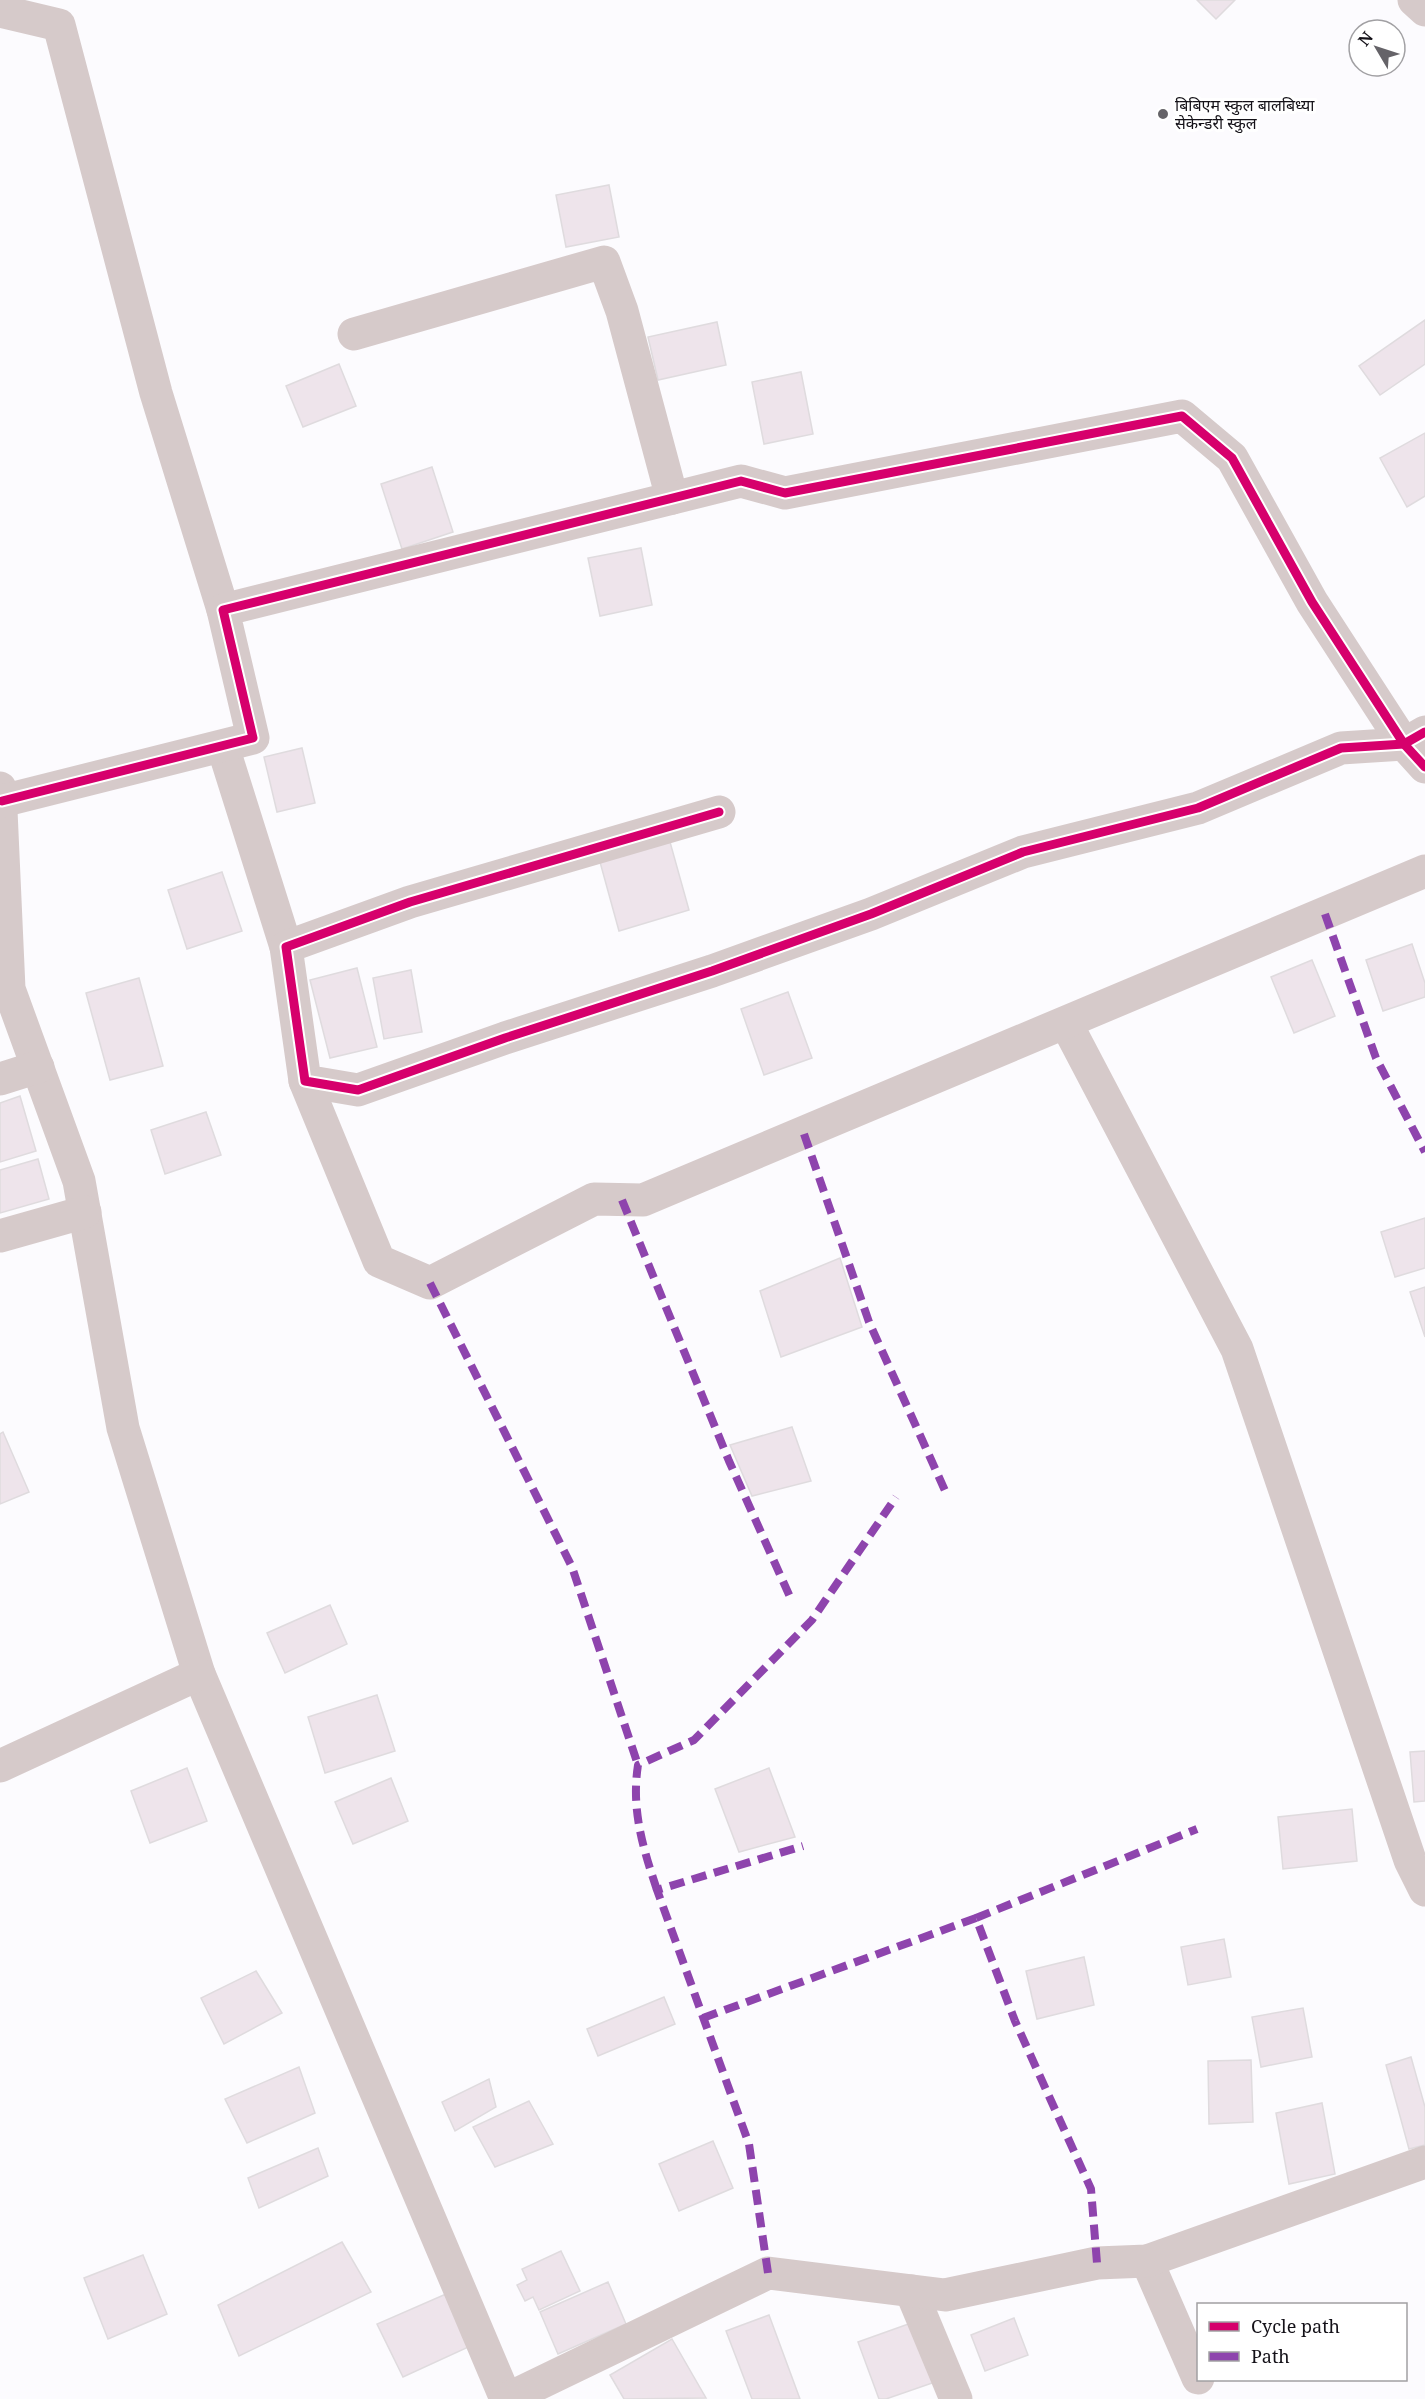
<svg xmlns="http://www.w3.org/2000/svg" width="1425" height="2399" viewBox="0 0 1425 2399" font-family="'Noto Serif','Noto Sans Devanagari',serif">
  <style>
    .building { fill: #eee4eb; stroke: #dfdbde; stroke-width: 1.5 }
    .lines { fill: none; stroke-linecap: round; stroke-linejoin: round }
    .minor { stroke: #d6caca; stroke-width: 33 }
    .quiet { stroke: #8e44ad; stroke-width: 8; stroke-dasharray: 15 8; stroke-linecap: butt }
    .cycleway-casing { stroke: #fff; stroke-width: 13 }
    .cycleway { stroke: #d6006c; stroke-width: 9 }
    .poi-dot { fill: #656368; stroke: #fff; stroke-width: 2 }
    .labels { text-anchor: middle; stroke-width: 6; stroke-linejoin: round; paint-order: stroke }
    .poi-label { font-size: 16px; fill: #141118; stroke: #fff; text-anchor: start }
  </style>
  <rect width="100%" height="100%" fill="#fcfbfe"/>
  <g class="building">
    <path d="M1197,0H1235L1216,19Z"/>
    <path d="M609,185L619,237L566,247L556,195Z"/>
    <path d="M1425,320V364L1380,395L1359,366Z"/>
    <path d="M717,322L726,365L658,380L648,337Z"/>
    <path d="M339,364L356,406L303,427L286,386Z"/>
    <path d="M801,372L813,434L764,444L752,382Z"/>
    <path d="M1425,433V496L1407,507L1380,458Z"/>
    <path d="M432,467L453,532L402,549L381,484Z"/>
    <path d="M641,548L652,605L600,616L588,558Z"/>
    <path d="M302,748L315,803L277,812L264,757Z"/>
    <path d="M670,842L689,910L619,931L600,862Z"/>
    <path d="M222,872L242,931L187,949L168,890Z"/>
    <path d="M1412,944L1425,983V997L1383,1011L1366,960Z"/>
    <path d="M1312,960L1335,1016L1294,1033L1271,977Z"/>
    <path d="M357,968L377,1047L330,1058L310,980Z"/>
    <path d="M411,970L422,1032L384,1039L373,978Z"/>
    <path d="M139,978L163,1066L110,1080L86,993Z"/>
    <path d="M788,992L812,1058L764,1075L741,1009Z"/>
    <path d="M20,1096L36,1151L0,1162V1103Z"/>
    <path d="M206,1112L221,1155L165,1174L151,1130Z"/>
    <path d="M38,1159L49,1199L0,1213V1170Z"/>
    <path d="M1425,1218V1268L1395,1277L1381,1232Z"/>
    <path d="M840,1258L862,1327L781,1357L760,1291Z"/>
    <path d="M1425,1287V1337L1410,1292Z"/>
    <path d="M792,1427L811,1481L752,1496L730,1445Z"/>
    <path d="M3,1432L29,1492L0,1504V1434Z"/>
    <path d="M330,1605L347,1644L285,1673L267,1633Z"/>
    <path d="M377,1695L395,1751L325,1773L308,1717Z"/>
    <path d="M1425,1751V1801L1414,1802L1410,1752Z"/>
    <path d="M187,1768L207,1821L150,1843L131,1791Z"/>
    <path d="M769,1768L795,1837L739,1852L715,1789Z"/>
    <path d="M391,1778L408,1821L353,1844L335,1802Z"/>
    <path d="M1352,1809L1357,1861L1283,1869L1278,1817Z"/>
    <path d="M1224,1939L1231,1977L1188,1985L1181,1947Z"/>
    <path d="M1084,1957L1094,2005L1037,2019L1026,1971Z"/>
    <path d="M256,1971L282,2013L224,2044L201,1998Z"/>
    <path d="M664,1997L675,2024L598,2056L587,2029Z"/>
    <path d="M1303,2008L1312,2057L1261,2067L1252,2017Z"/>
    <path d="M1411,2057L1425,2107V2145L1409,2149L1386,2065Z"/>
    <path d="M1251,2060L1253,2122L1209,2124L1208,2061Z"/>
    <path d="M299,2067L315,2113L247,2143L225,2099Z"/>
    <path d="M489,2079L496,2107L455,2131L442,2102Z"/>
    <path d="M529,2101L553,2144L495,2167L473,2127Z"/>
    <path d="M1322,2103L1335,2174L1289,2184L1276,2113Z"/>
    <path d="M713,2141L733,2188L679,2211L659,2164Z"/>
    <path d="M318,2148L328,2176L259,2208L248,2178Z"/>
    <path d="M342,2242L371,2292L239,2356L218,2305Z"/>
    <path d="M561,2251L580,2291L539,2310L533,2297L525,2301L517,2285L527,2280L522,2269Z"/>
    <path d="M143,2255L167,2314L108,2339L84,2278Z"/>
    <path d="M608,2282L626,2324L558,2354L540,2312Z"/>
    <path d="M446,2294L475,2344L403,2377L377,2324Z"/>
    <path d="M769,2315L800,2399H752L726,2331Z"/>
    <path d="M1014,2318L1028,2355L985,2371L971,2335Z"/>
    <path d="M914,2322L935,2382L886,2399H879L858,2342Z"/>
    <path d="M672,2339L706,2398L624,2399L610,2375Z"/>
  </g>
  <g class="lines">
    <g class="minor">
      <path d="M1414,0L1425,10"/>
      <path d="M0,11L59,25L156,393L223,610"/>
      <path d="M354,334L604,262L622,311L672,498"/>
      <path d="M223,747L286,947"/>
      <path d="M0,788L9,989L79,1181L123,1428L199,1674L506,2399"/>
      <path d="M2,801L253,738L223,610L741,481L785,493L1182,416L1232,458L1312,602L1404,744L1425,767"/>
      <path d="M719,812L410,902L286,947L305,1081L358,1090L505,1038L712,971L871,914L1023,852L1198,808L1341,748L1404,744L1425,732"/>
      <path d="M1066,1023L1237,1349L1410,1860L1425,1890"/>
      <path d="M0,1079L38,1067"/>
      <path d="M305,1081L379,1261L430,1283L594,1199L643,1200L1425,871"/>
      <path d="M0,1236L85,1212"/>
      <path d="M0,1766L199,1674"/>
      <path d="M1147,2261L1198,2378"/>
      <path d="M911,2291L956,2399"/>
      <path d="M507,2399L768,2273L945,2295L1097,2263L1147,2261L1425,2162"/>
    </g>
    <g class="quiet">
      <path d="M1325,914L1376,1058L1425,1152"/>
      <path d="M804,1134L869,1322L947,1495"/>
      <path d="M622,1200L729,1461L791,1599"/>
      <path d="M430,1283L572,1567L638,1765"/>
      <path d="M657,1890C643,1848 631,1810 638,1765L694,1740L812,1620L896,1497"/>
      <path d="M976,1918L1197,1829"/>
      <path d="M703,2018L976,1918L1015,2021L1091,2189L1097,2263"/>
      <path d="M768,2273L749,2144L657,1890L803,1846"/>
    </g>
    <defs>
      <g id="cycleway">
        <path d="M2,801L253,738L223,610L741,481L785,493L1182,416L1232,458L1312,602L1404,744L1425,767"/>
        <path d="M719,812L410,902L286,947L305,1081L358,1090L505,1038L712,971L871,914L1023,852L1198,808L1341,748L1404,744L1425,732"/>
      </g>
    </defs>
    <use href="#cycleway" class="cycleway-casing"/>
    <use href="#cycleway" class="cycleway"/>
  </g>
  <circle class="poi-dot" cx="1163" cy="114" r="6"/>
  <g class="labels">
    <g class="poi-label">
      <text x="1175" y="111">बिबिएम स्कुल बालबिध्या<tspan x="1175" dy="18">सेकेन्डरी स्कुल</tspan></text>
    </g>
  </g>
  <rect x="1197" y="2303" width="210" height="78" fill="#ffffff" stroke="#a1a0a3" stroke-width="1.5"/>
  <rect x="1209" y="2322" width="30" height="9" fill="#d6006c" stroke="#a1a0a3" stroke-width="1.5"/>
  <text x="1251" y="2333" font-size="18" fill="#141118">Cycle path</text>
  <rect x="1209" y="2352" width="30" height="9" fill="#8e44ad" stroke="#a1a0a3" stroke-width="1.5"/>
  <text x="1251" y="2363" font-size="18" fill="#141118">Path</text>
  <g transform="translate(1377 48) rotate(309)"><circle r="28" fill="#ffffff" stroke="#a1a0a3" stroke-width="1.5"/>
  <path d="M0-4.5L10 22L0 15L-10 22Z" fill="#656368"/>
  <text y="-9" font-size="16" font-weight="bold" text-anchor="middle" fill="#141118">N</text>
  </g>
</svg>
